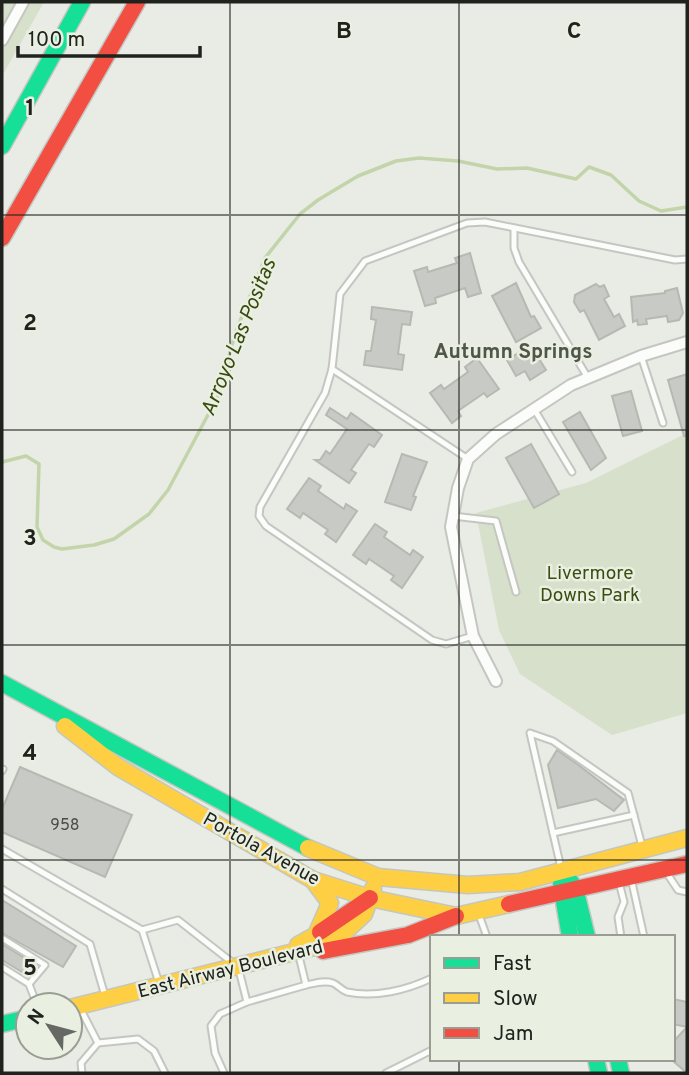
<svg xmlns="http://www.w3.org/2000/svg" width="689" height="1075" viewBox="0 0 689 1075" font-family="Overpass,sans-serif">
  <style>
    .green { fill: #d6e0ca }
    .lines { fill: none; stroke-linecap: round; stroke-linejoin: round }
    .stream { stroke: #c3d4aa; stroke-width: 3.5 }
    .building { fill: #c8cbc5; stroke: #b6b9b2; stroke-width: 2 }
    .lane-casing { stroke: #c4c7c1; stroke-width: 9 }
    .street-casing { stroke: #c4c7c1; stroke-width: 14 }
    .fast-casing { stroke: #c4c7c1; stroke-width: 19 }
    .slow-casing { stroke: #c4c7c1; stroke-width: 19 }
    .jam-casing { stroke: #c4c7c1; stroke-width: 19 }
    .lane { stroke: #fcfcfb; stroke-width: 5 }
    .street { stroke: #fcfcfb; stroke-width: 10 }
    .fast { stroke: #16e098; stroke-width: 16 }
    .slow { stroke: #ffcf43; stroke-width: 16 }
    .jam { stroke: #f24e42; stroke-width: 16 }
    .grid { fill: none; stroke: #20221e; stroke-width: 2; stroke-opacity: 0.55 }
    .labels { text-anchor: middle; stroke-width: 5; stroke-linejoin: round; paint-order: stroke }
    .number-label { font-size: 16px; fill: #4a4c48 }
    .park-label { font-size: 19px; fill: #3b4e11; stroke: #e9efe1 }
    .street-label { font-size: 19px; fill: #20221e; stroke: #e9efe1 }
    .water-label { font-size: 21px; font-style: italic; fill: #384b0e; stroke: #e9efe1 }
    .neighbourhood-label { font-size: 21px; font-weight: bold; fill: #51564b; stroke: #e9efe1 }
    .grid-label { font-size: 23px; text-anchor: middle; font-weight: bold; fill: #20221e; stroke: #e9efe1; stroke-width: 5; stroke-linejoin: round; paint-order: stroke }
  </style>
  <rect width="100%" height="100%" fill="#e8ece4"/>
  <g class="green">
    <path d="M2,2H44L2,76Z"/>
    <path d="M687,433V713L612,735L520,674L499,630L476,513L586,483Z"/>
  </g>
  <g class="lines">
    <path class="stream" d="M2,462L26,456L39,464L37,527L43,540L54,547L62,549L94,545L114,539L149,514L168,490L218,396L235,334L265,258L300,214L318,200L358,176L396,161L419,158L458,161L497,169L527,168L576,179L589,167L611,175L639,201L661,211L687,207"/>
  </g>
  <g class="building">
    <path d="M470,253L481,293L468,297L465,288L435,298L436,303L425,306L414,271L427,267L428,272L457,263L455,258Z"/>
    <path d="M516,283L531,317L534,316L541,328L516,342L492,296Z"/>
    <path d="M596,284L600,287L604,285L609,296L604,299L614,317L619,314L625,326L599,340L584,310L580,312L574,302L575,295Z"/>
    <path d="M677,288L683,313L679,320L668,322L667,316L646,319L647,324L638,325L637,320L633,322L631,297L665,293V291Z"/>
    <path d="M372,307L412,312L410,325L402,324L398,354L404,355L402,370L364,365L366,351H371L376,320L371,319Z"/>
    <path d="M523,350L528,359L536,354L546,370L530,380L525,371L516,376L507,360Z"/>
    <path d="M477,358L499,389L487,397L484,393L458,411L461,416L452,423L430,393L441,385L444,389L468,372L465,367Z"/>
    <path d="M687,374V436H684L668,380Z"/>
    <path d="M631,391L642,431L623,436L612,396Z"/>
    <path d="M330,408L347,419L351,413L382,435L374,447L369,444L351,470L356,473L349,483L315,460H320L326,451L330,454L347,429L326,415Z"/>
    <path d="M580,412L606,458L591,470L563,422Z"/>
    <path d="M531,444L559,494L534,508L506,458Z"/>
    <path d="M402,454L427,462L413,496L416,497L411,510L385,502Z"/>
    <path d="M309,478L321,486L318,491L344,509L346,504L357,511L336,542L325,534L328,530L303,513L300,518L287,509Z"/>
    <path d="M375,524L387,532L384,537L410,555L413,550L423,557L402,588L391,580L394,576L369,559L366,564L353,555Z"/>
    <path d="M557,750L577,764L624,800L614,811L596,799L558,808L548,765Z"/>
    <path d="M20,767L132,815L105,877L2,832V809Z"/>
    <path d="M2,900L76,946L63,967L2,933Z"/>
    <path d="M2,944L34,964L27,975L2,960Z"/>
    <path d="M673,999L687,1002V1073L673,1061V1042L687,1027L673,1024Z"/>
  </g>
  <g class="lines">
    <defs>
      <g id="lane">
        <path d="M514,228V248L519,262L588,378"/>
        <path d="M641,356L663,423"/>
        <path d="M332,369L325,393L260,507L259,516L266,526L432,640L446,644L473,636"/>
        <path d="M534,409L572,472"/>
        <path d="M468,459L332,369L340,294L365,261L467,223L485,222L675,260L687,259"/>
        <path d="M453,516L496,521L516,592"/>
        <path d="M2,771L3,769"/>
        <path d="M553,833L634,815"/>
        <path d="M2,849L142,930"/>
        <path d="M561,868L530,733L553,741L628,793L642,846"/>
        <path d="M666,872L678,890L687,892"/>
        <path d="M631,878L644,937"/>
        <path d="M619,882L624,902L618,917L621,937"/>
        <path d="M2,889L90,944L105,996"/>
        <path d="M479,915L487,937"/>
        <path d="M2,938L45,965L29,984"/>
        <path d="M298,952L306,985C315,983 324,980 333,983C338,985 341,990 347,992C375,998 407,990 432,978"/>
        <path d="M2,967L29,984L37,1005"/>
        <path d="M159,983L142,930L178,920L233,963"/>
        <path d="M247,1002L306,985"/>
        <path d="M80,1008L98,1043"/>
        <path d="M82,1073L81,1063L98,1043L138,1039L154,1051L165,1073"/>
        <path d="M224,1073L215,1053L211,1026L220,1014L247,1002L239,970"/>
        <path d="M386,1073L432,1050"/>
      </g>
      <g id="street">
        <path d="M2,40L23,2"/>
        <path d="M496,681L473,636L451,527L458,488L468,459L496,434L571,385L641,356L687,342"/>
      </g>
      <g id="fast">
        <path d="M2,146L82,2"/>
        <path d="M2,683L308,848"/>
        <path d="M570,881L575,888L587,937"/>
        <path d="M561,884L570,937"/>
        <path d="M2,1024L28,1018"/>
        <path d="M596,1059L599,1073"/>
        <path d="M618,1059L621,1073"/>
      </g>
      <g id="slow">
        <path d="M65,726L118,767L313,880L370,898L456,916L509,904"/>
        <path d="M308,848L378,877L468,885L520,882L687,838"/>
        <path d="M298,945L316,935L330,903L313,880"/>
        <path d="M70,1008L334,942L364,914L373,889"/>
      </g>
      <g id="jam">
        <path d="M2,238L137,2"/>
        <path d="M509,904L687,864"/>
        <path d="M320,932L370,898"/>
        <path d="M323,951L408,935L456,916"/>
      </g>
    </defs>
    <use href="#lane" class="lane-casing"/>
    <use href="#street" class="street-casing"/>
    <use href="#fast" class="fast-casing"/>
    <use href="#slow" class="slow-casing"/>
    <use href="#jam" class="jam-casing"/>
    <use href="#lane" class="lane"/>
    <use href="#street" class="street"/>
    <use href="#fast" class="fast"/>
    <use href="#slow" class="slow"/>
    <use href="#jam" class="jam"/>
  </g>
  <path class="grid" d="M230,2V1073M459,2V937M2,215H687M2,430H687M2,645H687M2,860H687M459,1059V1073"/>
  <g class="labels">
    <g class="number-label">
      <text x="65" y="830">958</text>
    </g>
    <g class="park-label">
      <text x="590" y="579">Livermore<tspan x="590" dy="22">Downs Park</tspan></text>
    </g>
    <g class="street-label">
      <text transform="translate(262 848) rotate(29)" y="7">Portola Avenue</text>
      <text transform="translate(230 968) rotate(-14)" y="7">East Airway Boulevard</text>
    </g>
    <g class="water-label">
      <text transform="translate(238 337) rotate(-68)" y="7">Arroyo Las Positas</text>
    </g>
    <g class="neighbourhood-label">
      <text x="513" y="358">Autumn Springs</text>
    </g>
  </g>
  <g class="grid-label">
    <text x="344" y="38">B</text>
    <text x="574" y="38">C</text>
    <text x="30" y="115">1</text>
    <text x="30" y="330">2</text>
    <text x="30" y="545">3</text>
    <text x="30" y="760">4</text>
    <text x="30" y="975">5</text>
  </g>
  <rect width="689" height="1075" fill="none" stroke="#20221e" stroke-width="7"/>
  <rect x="430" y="935" width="245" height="126" fill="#e9efe1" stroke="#999d93" stroke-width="2"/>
  <rect x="444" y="958" width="35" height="10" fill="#16e098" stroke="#999d93" stroke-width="2"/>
  <text x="493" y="970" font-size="21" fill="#20221e">Fast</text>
  <rect x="444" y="993" width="35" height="10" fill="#ffcf43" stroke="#999d93" stroke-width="2"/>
  <text x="493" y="1005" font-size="21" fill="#20221e">Slow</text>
  <rect x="444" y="1028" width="35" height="10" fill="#f24e42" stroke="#999d93" stroke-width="2"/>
  <text x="493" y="1040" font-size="21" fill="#20221e">Jam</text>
  <g transform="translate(49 1026) rotate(306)"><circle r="33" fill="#e9efe1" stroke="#999d93" stroke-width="2"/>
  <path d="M0-5L12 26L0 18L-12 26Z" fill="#666963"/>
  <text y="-10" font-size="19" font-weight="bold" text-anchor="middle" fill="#20221e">N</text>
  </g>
  <path d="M18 46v10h182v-10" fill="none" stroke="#20221e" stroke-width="3.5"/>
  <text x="28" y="46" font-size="21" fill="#20221e" stroke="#e9efe1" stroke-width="5" paint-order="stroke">100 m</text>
</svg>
